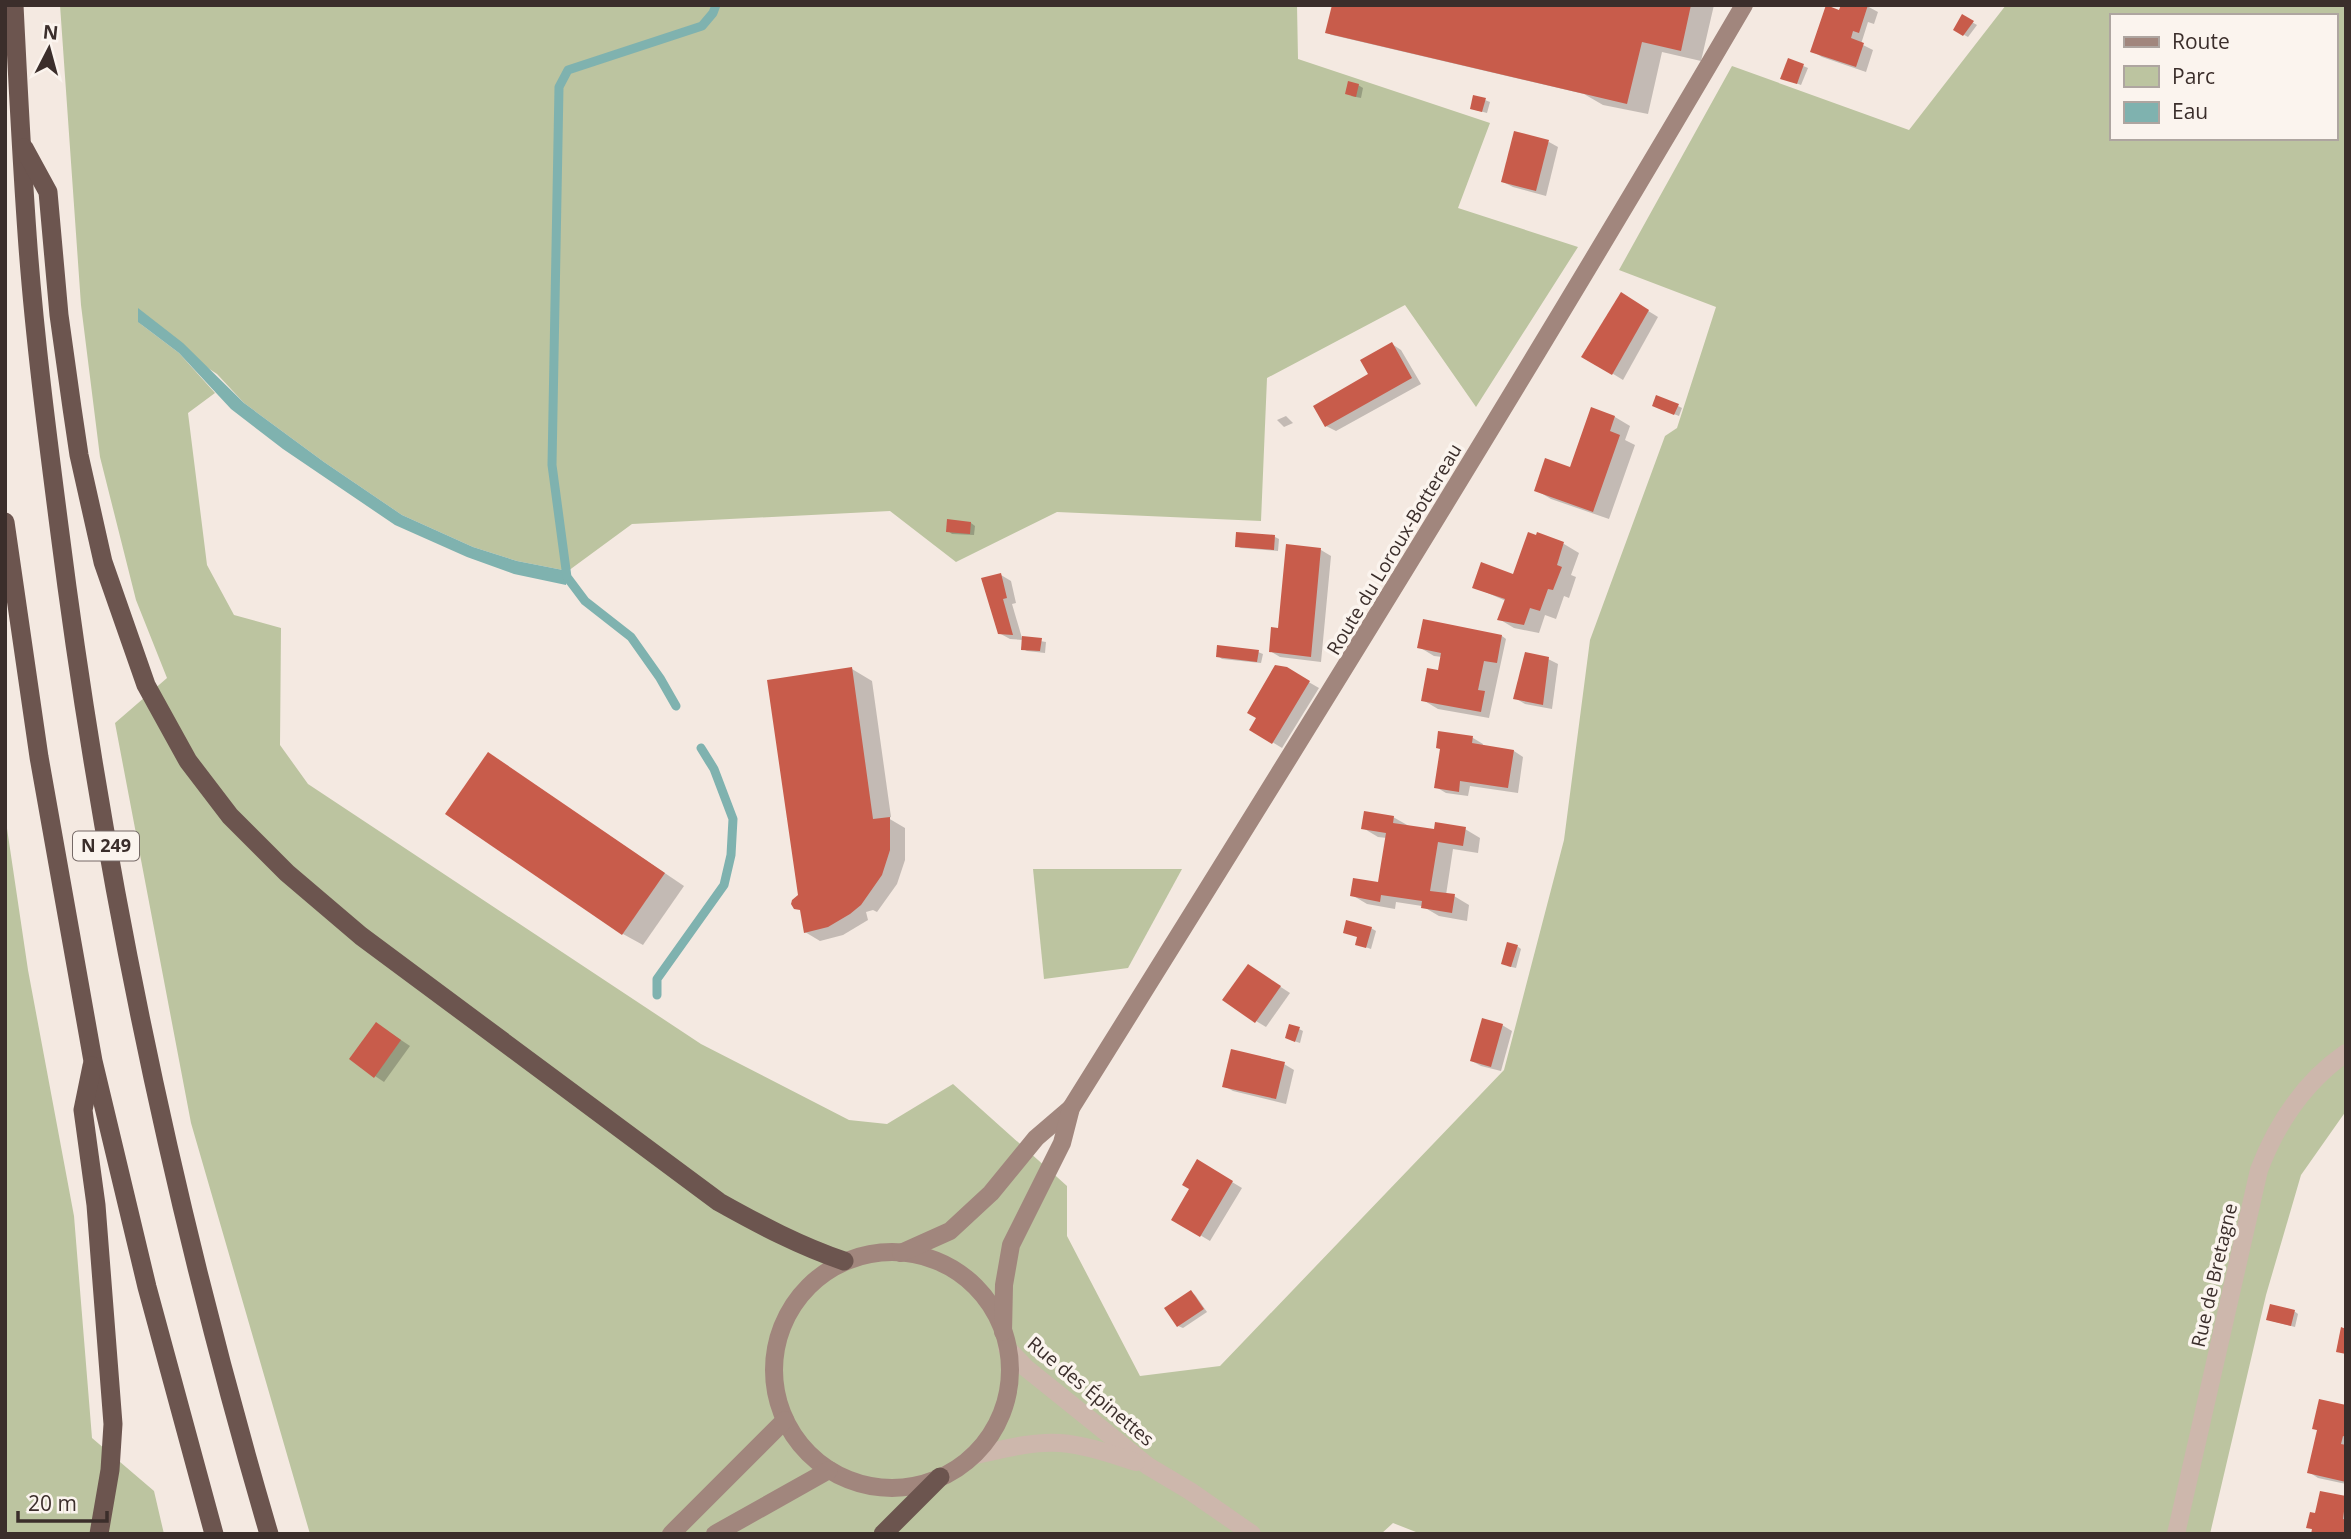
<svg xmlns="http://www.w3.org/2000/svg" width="2351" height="1539" viewBox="0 0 2351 1539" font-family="'Open Sans',sans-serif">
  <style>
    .green { fill: #bcc4a0; fill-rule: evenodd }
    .water { fill: #7fb2af }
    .shadow { fill: #0003 }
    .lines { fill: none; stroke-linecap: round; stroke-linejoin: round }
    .stream { stroke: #7fb2af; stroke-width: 9 }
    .building { fill: #c85c4b }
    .minor { stroke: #cdb7ac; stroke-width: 18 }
    .tertiary { stroke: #cdb7ac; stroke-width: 18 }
    .secondary { stroke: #a1867d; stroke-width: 18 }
    .trunk { stroke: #6c554f; stroke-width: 19 }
    .labels { text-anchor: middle; stroke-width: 7; stroke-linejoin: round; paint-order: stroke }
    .shield { fill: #fbf4ee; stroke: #756966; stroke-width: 2 }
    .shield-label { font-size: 18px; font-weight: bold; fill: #3b2e2b }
    .street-label { font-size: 19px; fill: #3b2e2b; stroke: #fbf4ee }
  </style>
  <rect width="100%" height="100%" fill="#f4e9e1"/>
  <g class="green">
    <path d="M60,5H1297L1298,59L1490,123L1458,208L1578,247L1476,407L1405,305L1267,378L1261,521L1057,512L956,562L890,511L632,524L568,571L517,561L473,547L402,515L324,462L244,403L217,374L138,322L179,353L215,393L188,413L207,565L234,615L281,628L280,745L308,784L701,1044L849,1120L887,1124L953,1084L1067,1186V1236L1140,1376L1220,1366L1504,1070L1564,840L1590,640L1665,436L1677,428L1716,307L1619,270L1732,66L1909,130L2006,5H2346V1111L2301,1175L2266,1295L2210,1534H1421L1393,1523L1381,1534H310L191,1123L115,723L167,678L136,600L100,457L81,305ZM2111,16H2335V138H2111Z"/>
    <path d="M5,815L28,970L74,1216L92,1438L154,1491L164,1534H5Z"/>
    <path d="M1182,869L1128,968L1044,979L1033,869Z"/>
  </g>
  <path class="water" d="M138,308L183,343L244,403L324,462L402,515L473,547L517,561L568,571L566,585L514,574L467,557L395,525L283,449L231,409L179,353L138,322Z"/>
  <g class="shadow">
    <path d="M1334,5H1714L1701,61L1662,52L1648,114L1603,105L1584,94L1332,35L1327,33Z"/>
    <path d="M1865,5L1878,12L1874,24L1868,22L1861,44L1873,50L1866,72L1822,57L1812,51L1841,12Z"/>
    <path d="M1963,17L1977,25L1968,37L1955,30Z"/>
    <path d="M1789,60L1808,68L1801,85L1787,80Z"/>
    <path d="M1358,85L1363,88L1361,98L1351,96Z"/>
    <path d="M1485,100L1490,102L1487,113L1476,110Z"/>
    <path d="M1549,142L1558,147L1546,196L1513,187L1503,182Z"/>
    <path d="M1621,294L1658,317L1623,380L1584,356Z"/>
    <path d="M1392,344L1401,350L1421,384L1336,431L1326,426L1370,374Z"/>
    <path d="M1678,406L1682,408L1679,416L1658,408Z"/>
    <path d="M1592,409L1615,417L1630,426L1625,440L1635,445L1609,519L1551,499L1536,490L1571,469Z"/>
    <path d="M1286,416L1293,423L1284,427L1277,420Z"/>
    <path d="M971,523L975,526L974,535L952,534L948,531Z"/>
    <path d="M1538,535L1564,544L1579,553L1571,575L1576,577L1569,598L1564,596L1556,619L1545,615L1539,633L1514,628L1499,619L1506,601L1474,587L1515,576Z"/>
    <path d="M1275,537L1279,539L1278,551L1241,548L1237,546Z"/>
    <path d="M1288,546L1321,550L1331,556L1321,662L1280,657L1270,651L1280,629Z"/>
    <path d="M1001,575L1011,581L1016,603L1012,604L1022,638L1046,642L1045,653L1027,651L1023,649V640L1010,639L999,633Z"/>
    <path d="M1502,636L1506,639L1489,718L1438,709L1423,700L1440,672L1442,657L1434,656L1419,647Z"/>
    <path d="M1258,652L1263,654L1261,663L1222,659L1218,656Z"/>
    <path d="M1548,659L1558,664L1552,709L1525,704L1515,698Z"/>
    <path d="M852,669L872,681L891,817L888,818L905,828V860L897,884L877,912L873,910L866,912L868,920L843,935L820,941L805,932L800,896Z"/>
    <path d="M1286,669L1319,688L1282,748L1251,729Z"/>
    <path d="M1440,733L1473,738L1483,744L1482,747L1514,751L1523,757L1518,793L1470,786L1468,796L1446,793L1436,787L1442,749Z"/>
    <path d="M488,754L684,886L643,945L623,934Z"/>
    <path d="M1393,817L1409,826L1436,831L1465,829L1480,838L1478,853L1453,849L1446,895L1454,896L1469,905L1467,921L1439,916L1422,906L1396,902L1395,909L1367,904L1352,895L1379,884L1387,838L1378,837L1363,828Z"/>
    <path d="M1371,928L1376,931L1371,949L1357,944Z"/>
    <path d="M1517,946L1521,949L1516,968L1507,966Z"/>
    <path d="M1258,972L1290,993L1266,1027L1256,1021Z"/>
    <path d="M377,1024L410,1046L384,1082L375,1076Z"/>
    <path d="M1502,1025L1512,1031L1501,1071L1481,1066L1472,1061Z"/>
    <path d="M1299,1029L1303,1031L1300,1043L1291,1040Z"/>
    <path d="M1284,1064L1294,1070L1286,1104L1233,1091L1224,1086Z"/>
    <path d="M1197,1161L1242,1188L1210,1241L1173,1219L1192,1188Z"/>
    <path d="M1191,1292L1195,1295L1207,1312L1183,1328L1178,1326Z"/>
    <path d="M2294,1311L2298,1314L2295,1327L2272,1321Z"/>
    <path d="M2346,1407V1484L2318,1478L2309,1472L2318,1431L2314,1428Z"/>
    <path d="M2322,1493L2346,1498V1534L2313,1530L2308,1527L2317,1515Z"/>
  </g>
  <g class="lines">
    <g class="stream">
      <path d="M676,706L660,678L631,637L585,601L567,577L552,465L559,87L568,70L702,26L713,13L716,5"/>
      <path d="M657,995V979L724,885L731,855L733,819L714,769L701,748"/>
    </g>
  </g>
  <g class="building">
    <path d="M1332,5H1691L1681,51L1642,42L1627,104L1325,33Z"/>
    <path d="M1826,5L1839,10L1841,5H1868L1859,33L1853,31L1851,38L1864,43L1856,67L1810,52Z"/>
    <path d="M1962,14L1974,21L1963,36L1953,30Z"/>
    <path d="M1788,58L1804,64L1797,84L1780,79Z"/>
    <path d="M1348,81L1359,84L1356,97L1345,94Z"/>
    <path d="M1473,95L1486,98L1482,112L1470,109Z"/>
    <path d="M1514,131L1549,140L1536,191L1501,182Z"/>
    <path d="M1621,292L1649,310L1612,375L1581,357Z"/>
    <path d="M1392,342L1412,378L1325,427L1313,406L1368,374L1360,360Z"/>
    <path d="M1656,395L1679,404L1674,415L1652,406Z"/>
    <path d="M1591,407L1615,416L1610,431L1620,435L1593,512L1534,491L1545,458L1570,467Z"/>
    <path d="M947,519L971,522L970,534L946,532Z"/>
    <path d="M1236,532L1275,535L1274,550L1235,547Z"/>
    <path d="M1528,532L1536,535L1537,532L1564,542L1557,565L1562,567L1553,590L1548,589L1540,611L1530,608L1524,625L1497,620L1505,599L1472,588L1481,562L1513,574Z"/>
    <path d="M1286,544L1321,548L1311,657L1269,652L1271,627L1278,628Z"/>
    <path d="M1001,573L1007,598L1003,599L1013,635L998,634L981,578Z"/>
    <path d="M1423,619L1502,635L1497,663L1484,661L1478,690L1485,691L1481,712L1421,701L1427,668L1438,670L1441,653L1417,648Z"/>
    <path d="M1022,636L1042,638L1040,651L1021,650Z"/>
    <path d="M1217,645L1259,650L1257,662L1216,657Z"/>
    <path d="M1525,652L1549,657L1543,705L1513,699Z"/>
    <path d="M1275,665L1287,667L1310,681L1272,744L1249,730L1256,718L1247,713Z"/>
    <path d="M852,667L873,819L890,817V850L882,875L861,905L850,914L828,927L804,933L800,910L794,909L791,904L792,900L798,895L767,680Z"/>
    <path d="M1438,731L1473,736L1472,743L1514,750L1508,788L1460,781L1459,792L1434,788L1440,749L1436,748Z"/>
    <path d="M488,752L665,873L622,935L445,814Z"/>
    <path d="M1364,811L1394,816L1393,823L1434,829L1435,822L1466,827L1463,846L1438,842L1430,891L1455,894L1452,913L1421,908L1422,901L1381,895L1380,902L1350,896L1353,878L1378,882L1386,833L1361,829Z"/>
    <path d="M1346,920L1372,927L1366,948L1355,945L1357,937L1343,933Z"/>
    <path d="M1507,942L1518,945L1511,967L1501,964Z"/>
    <path d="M1248,964L1281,986L1255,1023L1222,1000Z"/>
    <path d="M1482,1018L1503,1024L1491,1067L1470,1061Z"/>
    <path d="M376,1022L401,1040L374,1078L349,1059Z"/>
    <path d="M1289,1024L1300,1027L1295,1042L1285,1038Z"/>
    <path d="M1231,1049L1285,1062L1276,1099L1222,1087Z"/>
    <path d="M1197,1159L1233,1181L1200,1237L1171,1220L1189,1189L1182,1185Z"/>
    <path d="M1191,1290L1204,1309L1177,1327L1164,1308Z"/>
    <path d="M2270,1304L2295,1310L2291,1326L2266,1320Z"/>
    <path d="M2341,1327L2346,1329V1354L2336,1352Z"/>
    <path d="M2319,1399L2346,1405V1437L2343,1436L2341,1444L2346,1445V1482L2307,1473L2317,1430L2312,1429Z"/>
    <path d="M2320,1491L2346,1496L2343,1519L2346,1520V1534H2311L2312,1529L2306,1528L2310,1512L2315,1513Z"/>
  </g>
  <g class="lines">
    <path class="minor" d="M2176,1534L2259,1170C2277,1123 2304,1082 2346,1053"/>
    <g class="tertiary">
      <path d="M1007,1348L1026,1368L1148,1466L1190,1491L1252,1534"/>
      <path d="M972,1456C1000,1450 1031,1441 1060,1443C1086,1445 1111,1454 1136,1462"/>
    </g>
    <g class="secondary">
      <circle cx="892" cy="1370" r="118"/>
      <path d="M901,1253L950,1231L991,1193L1036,1138L1071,1108"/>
      <path d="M1003,1332L1004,1285L1011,1245L1062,1143L1071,1108C1299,743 1526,377 1744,5"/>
      <path d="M671,1534L785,1420"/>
      <path d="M715,1534L829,1470"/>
    </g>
    <g class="trunk">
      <path d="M14,5C18,86 22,166 28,247C35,340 47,433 59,526C102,867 172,1204 269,1534"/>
      <path d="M24,148L48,192L59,315L72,408L79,455L103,562L146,685L188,761L230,816L287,873L361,936L719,1202C760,1225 800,1246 844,1261"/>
      <path d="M5,522L39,757L93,1061L147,1287L214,1534"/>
      <path d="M92,1066L83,1110L96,1205L113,1424L110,1470L99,1534"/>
      <path d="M883,1534L940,1477"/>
    </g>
  </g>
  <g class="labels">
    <rect class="shield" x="73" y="831.5" width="66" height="29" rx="5"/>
    <g class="shield-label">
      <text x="106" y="852">N 249</text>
    </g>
    <g class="street-label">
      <text transform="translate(1394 549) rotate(-59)" y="7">Route du Loroux-Bottereau</text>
      <text transform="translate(2214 1275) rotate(-77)" y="7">Rue de Bretagne</text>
      <text transform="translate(1091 1391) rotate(40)" y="7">Rue des Épinettes</text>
    </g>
  </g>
  <rect width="2351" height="1539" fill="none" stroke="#3b2e2b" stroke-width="14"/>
  <rect x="2110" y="14" width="228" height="126" fill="#fbf4ee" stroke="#aea5a0" stroke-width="2"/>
  <rect x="2124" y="37" width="35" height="10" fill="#a1867d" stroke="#aea5a0" stroke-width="2"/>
  <text x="2172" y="49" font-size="21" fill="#3b2e2b">Route</text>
  <rect x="2124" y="66" width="35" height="21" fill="#bcc4a0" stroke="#aea5a0" stroke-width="2"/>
  <text x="2172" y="84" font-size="21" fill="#3b2e2b">Parc</text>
  <rect x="2124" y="102" width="35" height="21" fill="#7fb2af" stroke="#aea5a0" stroke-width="2"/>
  <text x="2172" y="119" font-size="21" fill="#3b2e2b">Eau</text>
  <g transform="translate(49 49) rotate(6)" stroke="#fbf4ee" stroke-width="5" paint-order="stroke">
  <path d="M0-5L12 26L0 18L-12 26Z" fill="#3b2e2b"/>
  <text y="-10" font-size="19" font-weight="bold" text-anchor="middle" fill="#3b2e2b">N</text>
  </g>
  <path d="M18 1511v10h89v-10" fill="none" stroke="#3b2e2b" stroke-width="3.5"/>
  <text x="28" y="1511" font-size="21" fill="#3b2e2b" stroke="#fbf4ee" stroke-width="5" paint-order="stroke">20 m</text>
</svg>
